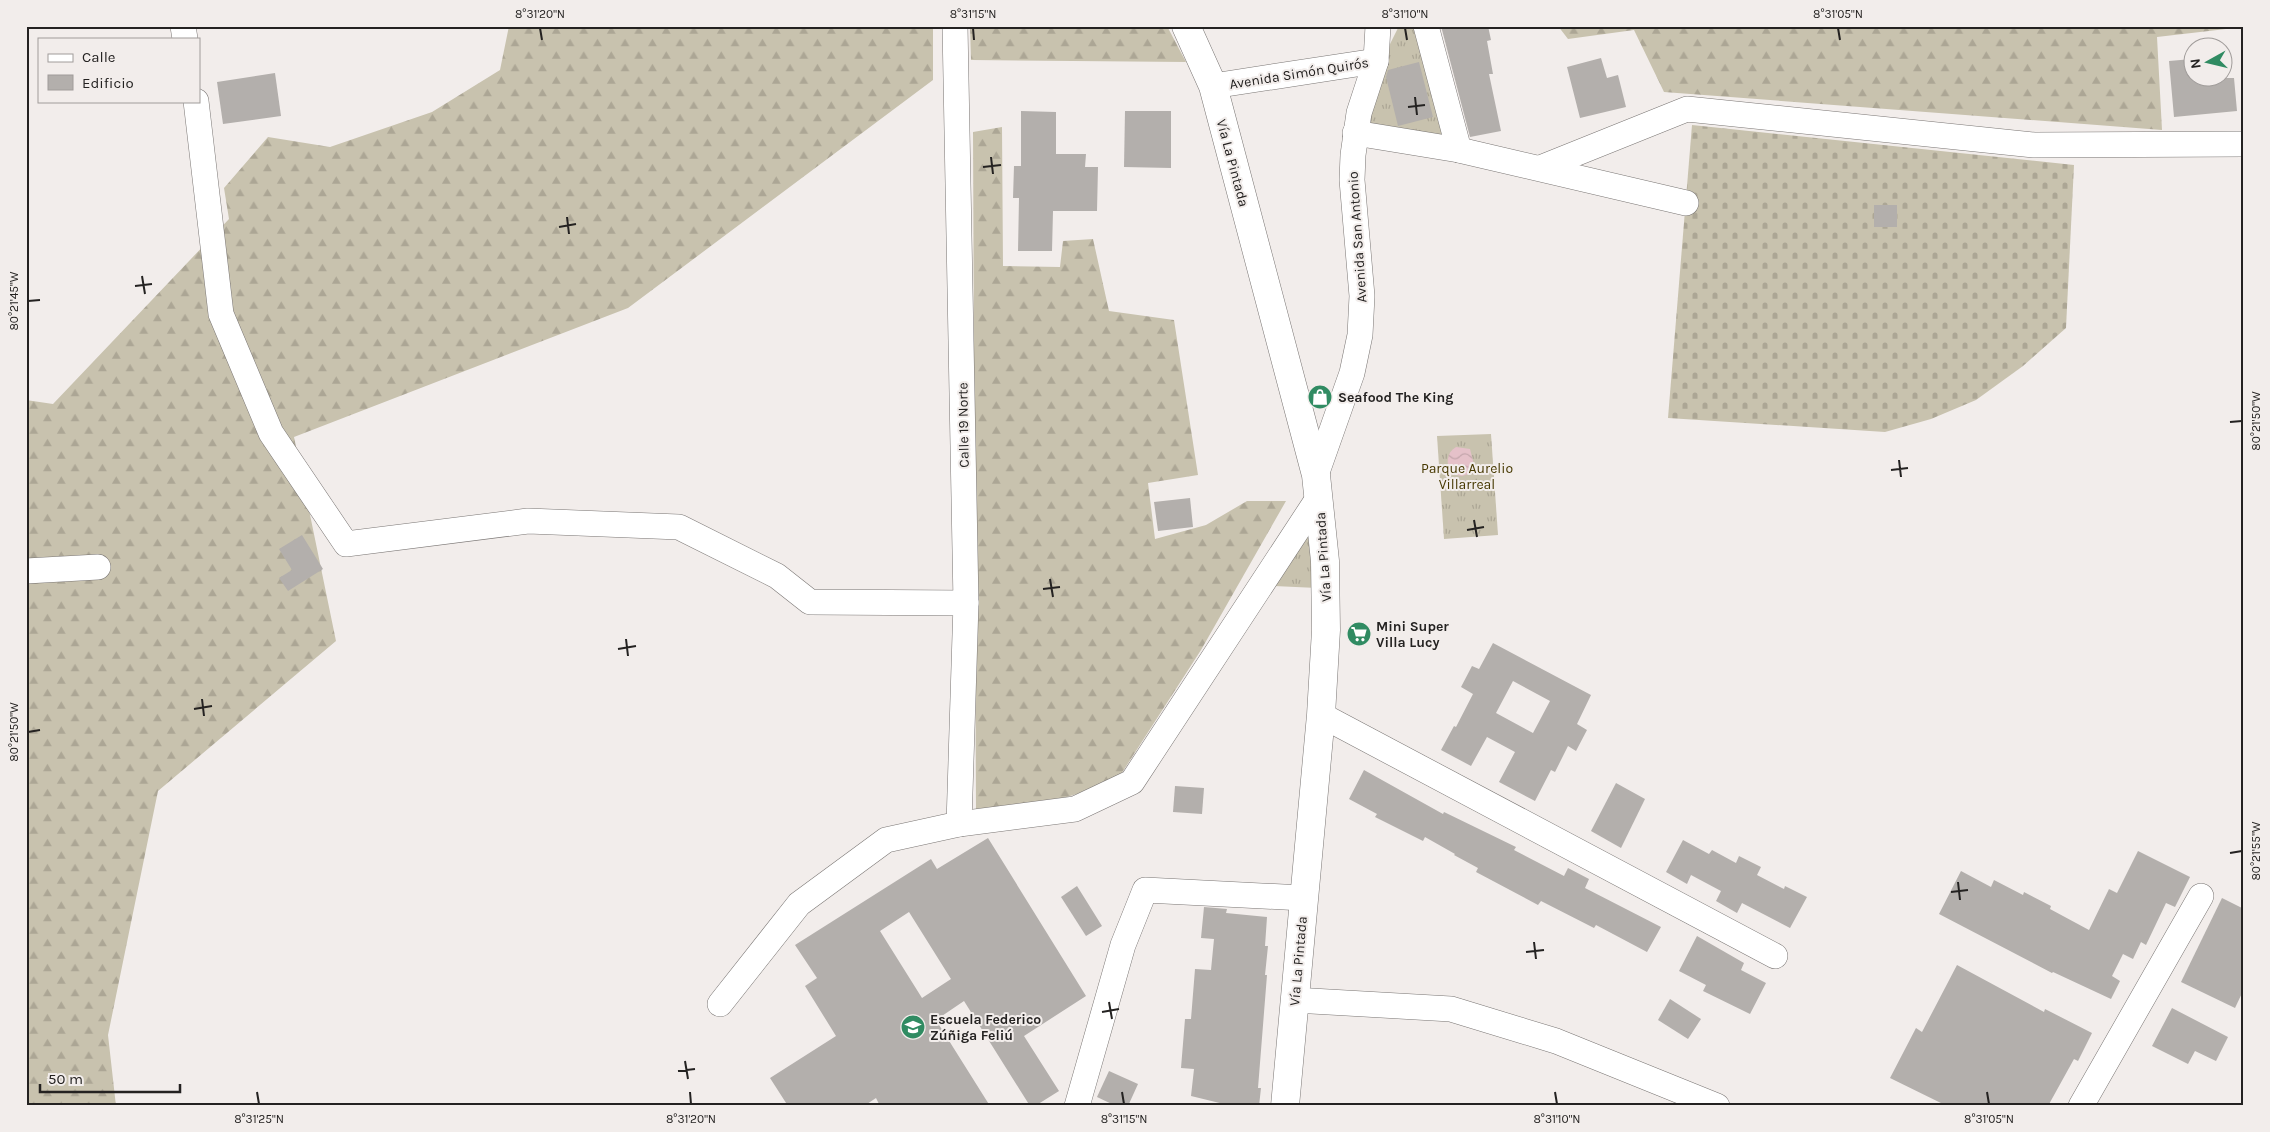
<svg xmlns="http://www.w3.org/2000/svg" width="2270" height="1132" viewBox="0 0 2270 1132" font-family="Karla,sans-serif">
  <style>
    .grass { fill: url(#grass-tufts) }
    .forest { fill: url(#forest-firs) }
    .cemetery { fill: url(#cemetery-stones) }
    .water { fill: url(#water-waves) }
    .building { fill: #b3afac; fill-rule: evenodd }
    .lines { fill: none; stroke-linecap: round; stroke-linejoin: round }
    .minor-casing { stroke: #7a7674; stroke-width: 26 }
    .major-casing { stroke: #7a7674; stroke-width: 29 }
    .minor { stroke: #fff; stroke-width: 25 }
    .major { stroke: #fff; stroke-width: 28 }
    .ticks { fill: none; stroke: #242221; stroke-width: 2 }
    .labels { text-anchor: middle; stroke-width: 4; stroke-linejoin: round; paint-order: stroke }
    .street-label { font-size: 14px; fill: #242221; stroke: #f2edeb }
    .poi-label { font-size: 14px; font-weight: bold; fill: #242221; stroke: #f2edeb; text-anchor: start }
    .park-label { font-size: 14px; fill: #463800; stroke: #f2edeb }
    .neatline { fill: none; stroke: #242221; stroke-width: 2 }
    .ticks-label { font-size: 12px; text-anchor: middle; fill: #242221 }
  </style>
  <defs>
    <pattern id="grass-tufts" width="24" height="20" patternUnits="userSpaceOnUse" patternTransform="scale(1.25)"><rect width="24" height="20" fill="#c8c2ae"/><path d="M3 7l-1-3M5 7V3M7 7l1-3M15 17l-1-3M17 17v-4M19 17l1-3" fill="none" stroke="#aca695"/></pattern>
    <pattern id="forest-firs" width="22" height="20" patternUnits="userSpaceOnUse" patternTransform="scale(1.25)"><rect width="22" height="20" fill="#c8c2ae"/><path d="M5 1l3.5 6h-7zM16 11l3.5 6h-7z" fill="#aca695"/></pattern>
    <pattern id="cemetery-stones" width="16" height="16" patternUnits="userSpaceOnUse" patternTransform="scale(1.25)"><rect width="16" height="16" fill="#c8c2ae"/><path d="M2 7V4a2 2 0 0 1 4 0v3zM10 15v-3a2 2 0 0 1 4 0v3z" fill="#aca695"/></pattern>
    <pattern id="water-waves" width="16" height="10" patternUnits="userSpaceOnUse" patternTransform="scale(1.25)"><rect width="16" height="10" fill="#e5c1c9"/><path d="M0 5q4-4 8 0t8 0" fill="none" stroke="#c4a6ac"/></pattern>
  </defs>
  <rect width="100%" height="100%" fill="#f2edeb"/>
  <g class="grass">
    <path d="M1399,26H1418L1447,145L1364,129L1380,64Z"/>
    <path d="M1491,434L1498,535L1444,539L1437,436Z"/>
    <path d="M1313,526L1317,588L1274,586Z"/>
  </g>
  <g class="forest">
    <path d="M509,26H933V80L628,308L294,437L336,641L158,791L108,1035L116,1106H26V400L53,404L229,219L224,188L268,137L330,147L432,112L500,70Z"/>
    <path d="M970,26H1167L1186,62L971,60Z"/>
    <path d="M1558,26H2224L2226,29L2157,37L2162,130L1664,92L1634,30L1568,39Z"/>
    <path d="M1002,127L1003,266L1060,267L1063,241L1093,239L1109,311L1174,320L1198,475L1148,483L1155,539L1206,525L1247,501H1286L1201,650L1116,782L1057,800L976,811L973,132Z"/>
  </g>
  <path class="cemetery" d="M1692,125L2074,165L2066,328L2023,366L1976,400L1931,419L1885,432L1668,418Z"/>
  <path class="water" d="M1456,447L1470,449L1474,465L1472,473L1462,476L1451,474C1446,464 1446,453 1456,447Z"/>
  <g class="building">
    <path d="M1441,26H1488L1491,40L1487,41L1493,74H1489L1501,131L1470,137Z"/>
    <path d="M1601,58L1607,78L1618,75L1626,107L1580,118L1567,67Z"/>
    <path d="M2192,59V78H2234L2237,111L2174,117L2169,61Z"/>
    <path d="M1419,62L1433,117L1398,126L1386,77L1388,70Z"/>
    <path d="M275,73L281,116L223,124L217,82Z"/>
    <path d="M1021,111L1056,112V154H1086L1085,167H1098L1097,211H1053L1052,251H1018L1019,198H1013L1014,166H1021Z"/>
    <path d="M1125,111H1171V168L1124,167Z"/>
    <rect x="1874" y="205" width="23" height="22"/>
    <path d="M1190,498L1193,527L1158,531L1154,502Z"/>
    <path d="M302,535L323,569L288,591L279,578L292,570L279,549Z"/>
    <path d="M1493,643L1591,695L1577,724L1587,730L1576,751L1568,746L1555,772L1551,770L1535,801L1499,782L1515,752L1487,737L1471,766L1441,750L1454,726L1456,727L1473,694L1461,687L1472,666L1479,669ZM1513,681L1550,701L1533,733L1496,713Z"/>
    <path d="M1364,770L1443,814L1444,812L1516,847L1514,850L1564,876L1568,868L1589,879L1585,888L1661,927L1647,952L1596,925L1594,928L1541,901L1538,905L1476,872L1478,868L1454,855L1455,854L1425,837L1423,841L1375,817L1377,814L1349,799Z"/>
    <path d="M1616,783L1645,799L1621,848L1591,831Z"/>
    <path d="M1175,786L1204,788L1202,814L1173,812Z"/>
    <path d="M988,838L1086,996L1024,1036L1059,1091L1035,1106H1030L964,1001L936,1020L990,1106H880L876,1098L864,1106H788L770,1078L836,1036L805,986L817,978L795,945L931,859L937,869ZM909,912L951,979L922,998L880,931Z"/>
    <path d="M1683,840L1709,854L1712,850L1736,863L1739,856L1761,867L1757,875L1784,889L1785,886L1807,897L1790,928L1742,903L1737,913L1716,901L1721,891L1691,875L1687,884L1666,872Z"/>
    <path d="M2138,851L2190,877L2175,907L2166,903L2146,945L2141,942L2133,959L2123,954L2112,976L2120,981L2111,999L2053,972L2052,973L1939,914L1961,871L1991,887L1994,880L2023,895L2024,892L2051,906L2050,909L2089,930L2109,889L2117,893Z"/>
    <path d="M1077,886L1102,926L1086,936L1061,897Z"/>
    <path d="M2222,898L2244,909V989L2235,1008L2181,982Z"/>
    <path d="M1204,907L1227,909L1226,913L1267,917L1265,946H1268L1265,975H1267L1258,1088H1261L1259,1106H1232L1191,1096L1194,1069L1181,1068L1185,1019H1191L1195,969L1211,970L1214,939L1201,938Z"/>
    <path d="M1697,936L1744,963L1741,970L1766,983L1750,1014L1703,991L1706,985L1679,971Z"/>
    <path d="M1957,965L2044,1012L2045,1009L2092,1033L2078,1061L2074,1059L2048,1106H1947L1890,1078L1916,1028L1922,1032Z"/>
    <path d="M1670,999L1701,1019L1688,1039L1658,1020Z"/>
    <path d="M2172,1008L2228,1037L2216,1061L2195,1051L2188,1064L2152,1046Z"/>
    <path d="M1109,1071L1138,1084L1128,1106H1116L1097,1097Z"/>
  </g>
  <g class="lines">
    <defs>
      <g id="minor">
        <path d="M183,26L185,39"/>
        <path d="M955,26L966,603L959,824"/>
        <path d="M1426,26L1459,150"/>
        <path d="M1213,86L1376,61"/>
        <path d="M196,101L221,314L271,433L346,544L528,521L679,527L777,576L810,602L966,603"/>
        <path d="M1355,133L1459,150L1686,203"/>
        <path d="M1540,168L1687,109L2034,145L2244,144"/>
        <path d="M1316,475L1352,373L1360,335L1362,296L1352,180L1353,155L1359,113L1376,61L1378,26"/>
        <path d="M26,571L98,567"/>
        <path d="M1321,715L1775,956"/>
        <path d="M1294,1000L1451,1009L1556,1041L1717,1106"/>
        <path d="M720,1004L799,904L886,840L959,824L1075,809L1132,782L1319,497"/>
        <path d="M1077,1106L1123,945L1145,890L1303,898"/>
        <path d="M2081,1106L2201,896"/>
      </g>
      <path id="major" d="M1186,26L1213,86L1316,475L1325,561L1326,630L1321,715L1285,1106"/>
    </defs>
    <use href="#minor" class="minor-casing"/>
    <use href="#major" class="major-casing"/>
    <use href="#minor" class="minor"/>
    <use href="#major" class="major"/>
  </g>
  <path class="ticks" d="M540,28L542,40M973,28L974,40M1405,28L1407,40M1838,28L1840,40M1415,97L1417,115M1408,107L1425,105M991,157L993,174M983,167L1001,165M567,217L569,234M559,227L576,224M142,276L145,294M135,286L152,284M28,301L40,300M2230,422L2242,421M1899,460L1901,477M1891,470L1908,468M1474,520L1477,537M1467,530L1484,527M1050,579L1053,597M1043,589L1060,587M626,639L628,656M618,649L636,646M202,699L204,716M194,709L212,706M28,732L40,730M2230,853L2242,851M1958,882L1960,900M1951,892L1968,890M1534,942L1536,959M1526,952L1544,950M1109,1002L1112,1019M1102,1012L1119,1009M685,1061L688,1079M678,1071L695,1069M257,1092L259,1104M690,1092L691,1104M1122,1092L1124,1104M1555,1092L1557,1104M1987,1092L1989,1104"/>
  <defs>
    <symbol id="shop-disc" viewBox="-11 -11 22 22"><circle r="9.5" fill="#308b62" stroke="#f2edeb"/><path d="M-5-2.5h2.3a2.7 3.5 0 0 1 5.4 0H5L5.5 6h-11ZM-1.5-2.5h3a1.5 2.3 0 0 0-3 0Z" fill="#fff"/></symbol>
    <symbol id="supermarket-disc" viewBox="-11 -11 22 22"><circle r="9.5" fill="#308b62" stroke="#f2edeb"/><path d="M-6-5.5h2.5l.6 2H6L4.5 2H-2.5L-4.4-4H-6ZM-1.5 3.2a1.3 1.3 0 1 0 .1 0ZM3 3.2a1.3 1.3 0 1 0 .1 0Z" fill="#fff"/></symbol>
    <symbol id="school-disc" viewBox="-11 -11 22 22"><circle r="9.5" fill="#308b62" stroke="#f2edeb"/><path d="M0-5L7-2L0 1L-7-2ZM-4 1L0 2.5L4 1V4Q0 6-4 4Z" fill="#fff"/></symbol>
  </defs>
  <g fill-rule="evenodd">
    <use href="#shop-disc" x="1306" y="383" width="28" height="28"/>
    <use href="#supermarket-disc" x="1345" y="620" width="28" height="28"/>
    <use href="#school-disc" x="899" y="1013" width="28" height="28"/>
  </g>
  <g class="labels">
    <g class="street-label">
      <text transform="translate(1299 73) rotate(-9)" y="5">Avenida Simón Quirós</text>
      <text transform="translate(1233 163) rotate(75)" y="5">Vía La Pintada</text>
      <text transform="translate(1357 237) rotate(-94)" y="5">Avenida San Antonio</text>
      <text transform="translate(963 425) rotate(-91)" y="5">Calle 19 Norte</text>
      <text transform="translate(1323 557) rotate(-94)" y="5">Vía La Pintada</text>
      <text transform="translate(1298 961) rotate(-85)" y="5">Vía La Pintada</text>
    </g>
    <g class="poi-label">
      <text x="1338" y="402">Seafood The King</text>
      <text x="1376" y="631">Mini Super<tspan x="1376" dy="16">Villa Lucy</tspan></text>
      <text x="930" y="1024">Escuela Federico<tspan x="930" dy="16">Zúñiga Feliú</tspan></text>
    </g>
    <g class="park-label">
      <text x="1467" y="473">Parque Aurelio<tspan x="1467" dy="16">Villarreal</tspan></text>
    </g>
  </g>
  <rect width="2270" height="1132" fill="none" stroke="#f2edeb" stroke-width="55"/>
  <rect x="38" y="38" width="162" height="65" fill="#f2edeb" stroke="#a09c9a"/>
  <rect x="48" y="54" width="25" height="8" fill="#ffffff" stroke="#a09c9a"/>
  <text x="82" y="62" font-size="15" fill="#242221">Calle</text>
  <rect x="48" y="75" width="25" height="15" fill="#b3afac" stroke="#a09c9a"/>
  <text x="82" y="88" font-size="15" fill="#242221">Edificio</text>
  <g transform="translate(2208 62) rotate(262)"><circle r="24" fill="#f2edeb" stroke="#a09c9a"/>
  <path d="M0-4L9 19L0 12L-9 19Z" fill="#308b62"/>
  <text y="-8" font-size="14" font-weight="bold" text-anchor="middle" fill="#242221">N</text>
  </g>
  <path d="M40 1084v8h140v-8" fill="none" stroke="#242221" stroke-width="2.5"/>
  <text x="48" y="1084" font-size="15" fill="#242221" stroke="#f2edeb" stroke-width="4" paint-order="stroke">50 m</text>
  <rect x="28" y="28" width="2214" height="1076" class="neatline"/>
  <g class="ticks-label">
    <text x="540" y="18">8°31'20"N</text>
    <text x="973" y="18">8°31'15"N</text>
    <text x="1405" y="18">8°31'10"N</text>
    <text x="1838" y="18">8°31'05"N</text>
    <text transform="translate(14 301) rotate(-90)" y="4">80°21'45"W</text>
    <text transform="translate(2256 421) rotate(-90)" y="4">80°21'50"W</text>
    <text transform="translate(14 732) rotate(-90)" y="4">80°21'50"W</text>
    <text transform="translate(2256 851) rotate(-90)" y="4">80°21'55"W</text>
    <text x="259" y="1123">8°31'25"N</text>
    <text x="691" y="1123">8°31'20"N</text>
    <text x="1124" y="1123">8°31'15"N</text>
    <text x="1557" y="1123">8°31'10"N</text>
    <text x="1989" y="1123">8°31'05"N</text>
  </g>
</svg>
